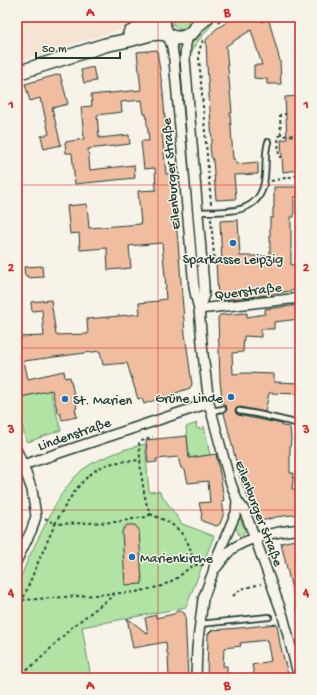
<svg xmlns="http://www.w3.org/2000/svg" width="317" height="695" viewBox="0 0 317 695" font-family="'Gochi Hand',sans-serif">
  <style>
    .built { fill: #f5e3d3 }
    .green { fill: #b0e3a4; stroke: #68906c }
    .building { fill: #f0bda1; stroke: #1f3d34 }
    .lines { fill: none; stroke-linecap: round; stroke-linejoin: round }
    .lane-casing { stroke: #1f3d34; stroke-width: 8 }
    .street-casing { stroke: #1f3d34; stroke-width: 12 }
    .secondary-casing { stroke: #1f3d34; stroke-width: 16 }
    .path { stroke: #1f3d34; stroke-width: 2; stroke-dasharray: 3 3; stroke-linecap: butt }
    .lane { stroke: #f7f3e8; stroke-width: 4.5 }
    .street { stroke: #f7f3e8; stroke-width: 9 }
    .secondary { stroke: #f7f3e8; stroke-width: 13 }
    .grid { fill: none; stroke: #d62828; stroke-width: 1; stroke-opacity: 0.55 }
    .poi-dot { fill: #1f6fb2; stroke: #f7f3e8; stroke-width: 1.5 }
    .labels { text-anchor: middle; stroke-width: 3; stroke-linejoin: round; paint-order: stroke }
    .street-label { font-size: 14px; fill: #1f3d34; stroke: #f7f3e8 }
    .poi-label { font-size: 14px; fill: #1f3d34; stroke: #f7f3e8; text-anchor: start }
    .neatline { fill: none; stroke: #d62828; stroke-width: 1.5 }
    .grid-label { font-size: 13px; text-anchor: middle; font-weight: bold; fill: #d62828 }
  </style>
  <rect width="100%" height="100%" fill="#f7f3e8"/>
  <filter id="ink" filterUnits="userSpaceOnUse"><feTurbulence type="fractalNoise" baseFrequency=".025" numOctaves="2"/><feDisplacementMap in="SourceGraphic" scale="8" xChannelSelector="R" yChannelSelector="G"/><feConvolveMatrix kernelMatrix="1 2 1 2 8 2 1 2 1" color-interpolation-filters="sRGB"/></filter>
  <g filter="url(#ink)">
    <path class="built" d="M17,17H130L132,26L17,61Z"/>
    <g class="green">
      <path d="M174,17H188C194,34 168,33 174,17Z"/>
      <path d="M213,17V20L212,24L195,45C193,49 193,54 188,55L189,49L192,43Z"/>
      <path d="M178,63H182L189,136L185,137Z"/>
      <path d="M50,390L61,430L28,442L26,441L17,408V398Z"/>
      <path d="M197,423L196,426L197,428L201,429L204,426L210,455L189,458L186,427Z"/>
      <path d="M145,444L149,492L159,491L182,524L214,536L186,607L82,627L91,678H17V586L29,557L53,509L61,495L73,479L82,470L94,462L123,450Z"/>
      <path d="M238,519H239L241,520C244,528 248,530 240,537L235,526Z"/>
    </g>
    <g class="building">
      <path d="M235,17H260L262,22L268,17L280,61L281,84H267V79L254,78V65H262L251,30L226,46L232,113H230L233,159H235L236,164L258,162V174L234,175L236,199L216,200L213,160L211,156L210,145L212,141L207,65L206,40L216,29Z"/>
      <path d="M157,50L163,92L166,132H162L166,174H171L178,242L185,334L192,384L190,388L144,404L142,398L138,399L127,363L103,365L100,351L24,361L28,379L64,371L65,378L70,377L77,408L75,409L77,417L62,420L60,413H58L52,390L17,398V337L44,336L42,310L32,311L31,302L51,300L56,335L88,334L87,319L140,314L139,303L159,301V300L166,299L165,288H166L162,243L129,246L131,268L108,270L107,248L80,250L79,233L70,234L67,206L87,204L89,228L141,224L138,191L156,190L155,168L144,169L141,141H149L146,114H144L142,100L121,102L122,112L97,115L99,138L129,135L130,144L88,149L90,170L134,165L135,178L75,184L72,153H66L65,142L84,139L82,116L81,107L92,106L91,95L141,90L137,52Z"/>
      <path d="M93,67L96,81L84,83L81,70Z"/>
      <path d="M60,74L68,104L52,108L61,145L44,149L41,136L49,134L42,103H41L40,98L30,101L25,84Z"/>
      <path d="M300,96V170L283,172L281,140L287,139L285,97Z"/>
      <path d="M274,187H300V197H294V217H291V265L300,264V289L268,295L222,300L218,298L216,262H222L220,221L238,220L240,256H270V218H273V208H274Z"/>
      <path d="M42,266L43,277L28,278V276H25L24,267Z"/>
      <path d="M300,305V319L274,322V329H261V337L244,336L243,352L232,353L233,374L245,373L274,374V382L300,383V394L269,393L265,412L240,407L237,408L235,410L236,413L238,415L282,424V426L290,427L291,439L290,448V473H294L292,489L300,490V514L276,517L258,522L241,481L224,413L226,411L227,409L226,406L223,405L220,381L218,318L220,315L247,313V317L265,314V309Z"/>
      <path d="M187,436L189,458L216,454L221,479L224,501H222L224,513L220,524L216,526L202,521L201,517L202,514L199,503L210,502L208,481L188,483L185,470L181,468L178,457L156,459L157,462L148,463L146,440Z"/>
      <path d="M127,525H135L139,530L142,584L125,585L122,531Z"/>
      <path d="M295,540L300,563V610L297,611L281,543Z"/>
      <path d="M177,611H181L185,614L188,678H169L168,654L167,653L166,642L133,648L127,618L148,634L145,618L156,615V618L174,614Z"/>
      <path d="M277,624L280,644L289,678H255L252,665L271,661L267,640L240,643L241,646L224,648L223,666H227V678H207L208,634L212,630L239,628Z"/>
    </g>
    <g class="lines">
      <defs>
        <g id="lane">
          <path d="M198,212C224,211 258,216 264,183C267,169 264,156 268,142"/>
          <path d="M211,411L223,409"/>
          <path d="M239,411L257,414L300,424"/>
          <path d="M200,624L269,617"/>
        </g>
        <g id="street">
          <path d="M189,35L186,42L185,59L204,286V295L199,309"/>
          <path d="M168,36L172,47L174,60L194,287L196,297L199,309L203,354L209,403L229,478L237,500L244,510L255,538L283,616L299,678"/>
          <path d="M199,309L300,298"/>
          <path d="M17,451L23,465L32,490L36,516L32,529L17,560"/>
          <path d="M17,467L209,403"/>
          <path d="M216,568C221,562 226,554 232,549C251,536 277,532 300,529"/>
          <path d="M196,678L197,648L203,599L213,572L216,559L236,513L237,500"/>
        </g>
        <g id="secondary">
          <path d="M163,17C163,27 165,38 177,38C182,38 187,37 191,33C194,31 195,28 197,26C200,22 204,20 207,17"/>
          <path d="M130,33L156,21L162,17"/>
          <path d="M17,73L105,45L129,40L150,34L160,33L166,34"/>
        </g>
      </defs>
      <use href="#lane" class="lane-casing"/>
      <use href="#street" class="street-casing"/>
      <use href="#secondary" class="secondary-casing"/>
      <g class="path">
        <path d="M218,22L224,17"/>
        <path d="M203,40L199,51V58L211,204"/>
        <path d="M281,135L280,115L286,114"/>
        <path d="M282,157H279L278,136L300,135"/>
        <path d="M271,181L300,175V183"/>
        <path d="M211,219L214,256L213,260"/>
        <path d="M150,514C154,516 158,517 162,519C182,528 192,544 193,565"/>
        <path d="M45,518L55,524C67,502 85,468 113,463C122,461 132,461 141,460"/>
        <path d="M233,596L241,589L261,584"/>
        <path d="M17,597L23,600L136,592L162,586L177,578L193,565H203L205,567"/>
        <path d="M17,614L36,567L55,524L117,522L138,518L147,517L150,514L146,502L144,492L141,473L139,442L153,437"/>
        <path d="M18,678L40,659L72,627L114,595"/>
      </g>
      <use href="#lane" class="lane"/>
      <use href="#street" class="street"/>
      <use href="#secondary" class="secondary"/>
    </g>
  </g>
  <path class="grid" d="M158,17V678M17,185H300M17,348H300M17,510H300"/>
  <g class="poi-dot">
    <circle cx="233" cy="243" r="4"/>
    <circle cx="231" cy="397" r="4"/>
    <circle cx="65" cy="399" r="4"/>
    <circle cx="132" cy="557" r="4"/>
  </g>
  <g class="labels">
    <g class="street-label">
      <text transform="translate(170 174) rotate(-95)" y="5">Eilenburger Straße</text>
      <text transform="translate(248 290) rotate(-7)" y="5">Querstraße</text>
      <text transform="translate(74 433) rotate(-19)" y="5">Lindenstraße</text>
      <text transform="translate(260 513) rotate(69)" y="5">Eilenburger Straße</text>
    </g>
    <g class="poi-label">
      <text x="233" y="263" text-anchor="middle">Sparkasse Leipzig</text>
      <text x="223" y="402" text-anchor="end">Grüne Linde</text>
      <text x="73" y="404">St. Marien</text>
      <text x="140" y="562">Marienkirche</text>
    </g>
  </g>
  <rect width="317" height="695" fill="none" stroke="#f7f3e8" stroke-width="44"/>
  <path d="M36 52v6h84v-6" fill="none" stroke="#1f3d34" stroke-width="2"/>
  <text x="42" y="52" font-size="12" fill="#1f3d34" stroke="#f7f3e8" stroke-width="3" paint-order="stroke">50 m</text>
  <rect x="22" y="22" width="273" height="651" class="neatline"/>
  <g class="grid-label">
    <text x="90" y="16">A</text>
    <text x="227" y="16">B</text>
    <text x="11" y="108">1</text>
    <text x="306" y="108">1</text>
    <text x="11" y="271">2</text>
    <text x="306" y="271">2</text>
    <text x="11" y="433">3</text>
    <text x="306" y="433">3</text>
    <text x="11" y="596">4</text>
    <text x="306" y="596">4</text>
    <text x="90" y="689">A</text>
    <text x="227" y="689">B</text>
  </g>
</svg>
